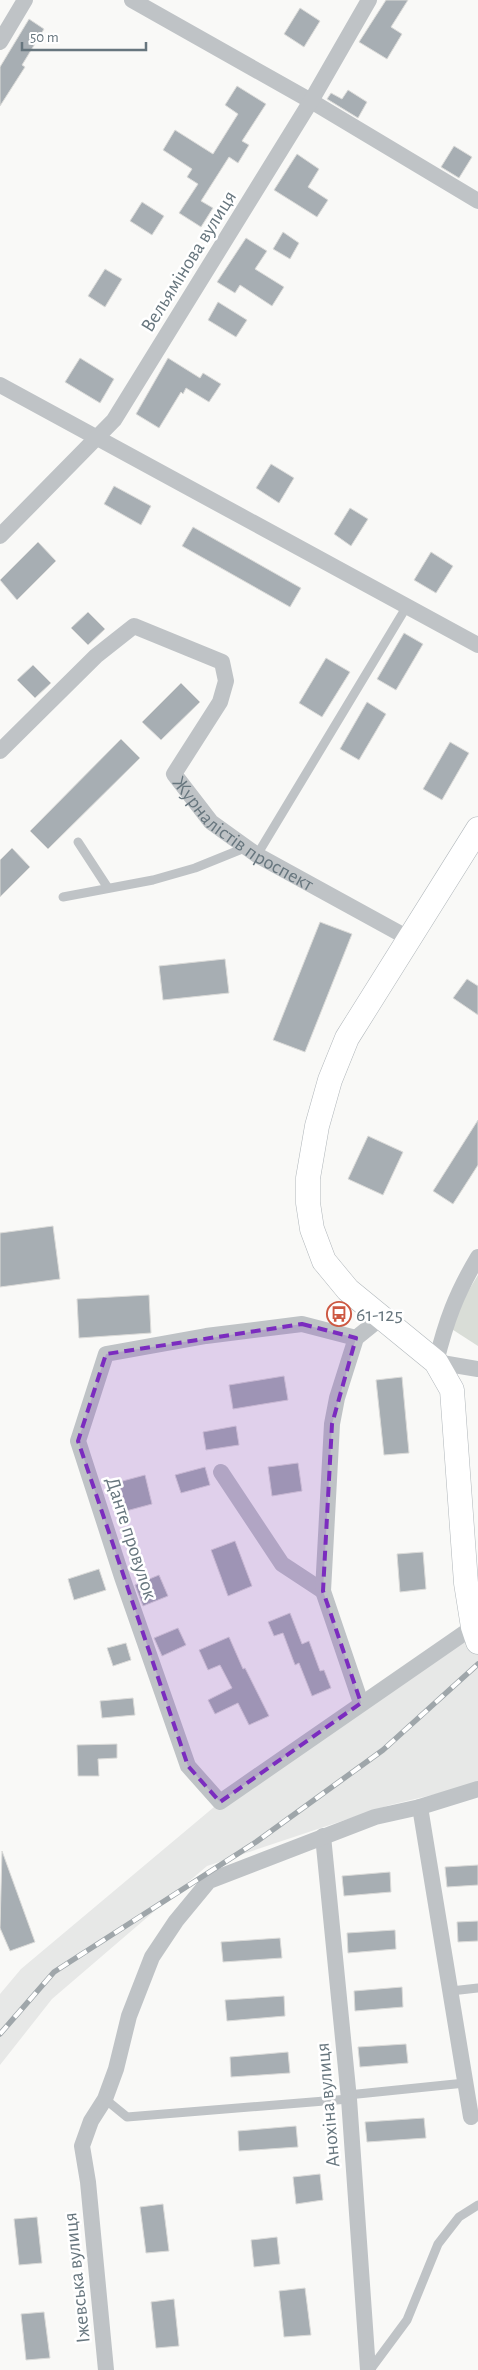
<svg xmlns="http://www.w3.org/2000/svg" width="478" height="2370" viewBox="0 0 478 2370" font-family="'Alegreya Sans',sans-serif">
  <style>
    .built { fill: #e7e8e7 }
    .green { fill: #d9ddd7 }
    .building { fill: #a7aeb3; stroke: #dbdbd9 }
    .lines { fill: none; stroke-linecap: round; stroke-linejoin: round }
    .secondary-casing { stroke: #b1b7bb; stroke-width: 25 }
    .lane { stroke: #bfc3c6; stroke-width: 9 }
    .street { stroke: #bfc3c6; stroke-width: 16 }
    .secondary { stroke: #fff; stroke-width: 24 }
    .rail-casing { stroke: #9fa6aa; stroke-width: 5.5 }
    .rail { stroke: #fff; stroke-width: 4; stroke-dasharray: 11; stroke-linecap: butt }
    .marked { fill: #7b2cbf; fill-opacity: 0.2; stroke: #7b2cbf; stroke-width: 4; stroke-dasharray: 10 6; stroke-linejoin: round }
    .labels { text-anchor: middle; stroke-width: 5; stroke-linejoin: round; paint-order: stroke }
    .street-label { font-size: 20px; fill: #67767e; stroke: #fff }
    .poi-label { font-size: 20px; fill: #67767e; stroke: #fff; text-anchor: start }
  </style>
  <rect width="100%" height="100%" fill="#f9f9f7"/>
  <path class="built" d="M478,1623V1784L390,1805L207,1866L52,1999L0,2065V1994L21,1969L220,1802Z"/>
  <path class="green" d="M478,1275V1346L447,1326Z"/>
  <g class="building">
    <path d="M386,0H408L391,27L402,34L387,59L359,42Z"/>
    <path d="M300,8L320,21L304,47L284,34Z"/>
    <path d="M29,19L44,29L22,65L25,67L0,106V67Z"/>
    <path d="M237,86L266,104L242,141L249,145L238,163L229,157L201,201L213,208L201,227L179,213L198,184L187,177L192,169L163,150L175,130L213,154L238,114L225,105Z"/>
    <path d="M348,90L367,102L358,118L327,99L331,93L342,99Z"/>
    <path d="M454,146L472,157L459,178L441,167Z"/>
    <path d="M297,154L319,169L308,187L328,200L317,217L274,190Z"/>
    <path d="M142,202L164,216L152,235L130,221Z"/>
    <path d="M283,232L299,243L290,259L273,249Z"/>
    <path d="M246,238L267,251L255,269L284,287L272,306L240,285L235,293L217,282Z"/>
    <path d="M105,269L122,279L105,307L88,296Z"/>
    <path d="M218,302L247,320L236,337L208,320Z"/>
    <path d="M80,358L114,379L100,403L65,382Z"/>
    <path d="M168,358L200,378L203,373L221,384L209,402L186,388L183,394L181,392L159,428L136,414Z"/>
    <path d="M271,464L294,478L279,503L256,488Z"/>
    <path d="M114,486L151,506L141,525L104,504Z"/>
    <path d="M350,508L368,519L351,546L334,534Z"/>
    <path d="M193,527L301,588L290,607L182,546Z"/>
    <path d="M38,542L56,561L17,600L0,580Z"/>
    <path d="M431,552L453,566L436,593L414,580Z"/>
    <path d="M88,612L105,629L88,645L71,628Z"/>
    <path d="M404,633L423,644L396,690L377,679Z"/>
    <path d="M326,658L350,672L322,717L299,703Z"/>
    <path d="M33,665L51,683L35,698L17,680Z"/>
    <path d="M181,683L200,702L161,740L142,722Z"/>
    <path d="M367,702L386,714L359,760L340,749Z"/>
    <path d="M121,739L140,758L48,849L30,831Z"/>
    <path d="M450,742L469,753L442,800L423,789Z"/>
    <path d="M12,848L30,867L0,897V860Z"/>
    <path d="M320,922L352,934L305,1052L273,1040Z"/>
    <path d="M225,959L229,993L163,1000L159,966Z"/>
    <path d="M467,979L478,986V1015L453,998Z"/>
    <path d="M478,1120V1165L453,1204L433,1191Z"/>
    <path d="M368,1136L403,1152L383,1195L348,1179Z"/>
    <path d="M53,1226L60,1279L0,1287V1233Z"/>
    <path d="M149,1295L151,1333L79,1338L77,1299Z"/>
    <path d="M284,1376L288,1400L233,1409L229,1385Z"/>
    <path d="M402,1377L409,1453L384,1455L376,1380Z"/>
    <path d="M236,1426L239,1445L206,1450L203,1432Z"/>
    <path d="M298,1463L302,1491L272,1496L268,1467Z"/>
    <path d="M205,1467L210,1485L181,1493L175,1475Z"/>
    <path d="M145,1475L152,1504L126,1511L119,1482Z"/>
    <path d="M235,1541L252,1586L228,1596L211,1550Z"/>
    <path d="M423,1552L426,1589L400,1592L397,1554Z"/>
    <path d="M99,1569L106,1590L74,1600L68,1579Z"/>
    <path d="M159,1575L168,1596L143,1606L135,1585Z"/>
    <path d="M290,1613L302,1644L309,1641L320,1671L324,1670L331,1688L312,1696L299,1663L295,1665L283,1633L274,1636L268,1622Z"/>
    <path d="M178,1628L186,1645L162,1656L154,1638Z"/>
    <path d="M229,1637L243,1669L245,1668L269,1716L249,1725L238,1703L215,1714L208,1700L232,1688L220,1665L208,1670L199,1650Z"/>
    <path d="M126,1643L131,1660L113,1666L107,1648Z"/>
    <path d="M133,1698L135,1715L102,1718L100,1701Z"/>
    <path d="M117,1744V1758L98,1759L99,1776H78L77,1745Z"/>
    <path d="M2,1851L35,1942L10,1951L0,1928Z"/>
    <path d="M478,1865V1885L447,1887L445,1867Z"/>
    <path d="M390,1872L391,1892L344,1896L342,1876Z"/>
    <path d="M478,1921V1941L458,1942L457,1922Z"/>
    <path d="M395,1930L396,1949L348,1953L347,1933Z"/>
    <path d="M280,1938L282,1958L223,1962L221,1942Z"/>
    <path d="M402,1987L403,2007L355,2011L354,1991Z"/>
    <path d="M284,1996L285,2016L227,2021L225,2000Z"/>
    <path d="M406,2044L408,2063L360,2067L358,2047Z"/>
    <path d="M288,2052L290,2073L231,2077L230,2057Z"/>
    <path d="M424,2118L426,2138L367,2142L365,2122Z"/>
    <path d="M296,2126L298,2147L239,2151L238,2131Z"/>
    <path d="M320,2174L323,2200L296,2204L293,2177Z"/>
    <path d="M163,2204L169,2251L146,2253L140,2207Z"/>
    <path d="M37,2217L42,2263L19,2265L14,2219Z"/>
    <path d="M277,2237L280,2264L254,2267L251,2240Z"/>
    <path d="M305,2288L311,2335L284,2337L279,2291Z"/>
    <path d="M174,2299L179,2346L156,2348L151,2302Z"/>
    <path d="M44,2312L50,2358L26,2360L21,2314Z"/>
  </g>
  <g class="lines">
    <defs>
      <path id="secondary" d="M478,829L347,1038L330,1080L317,1126L308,1178V1203L312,1229L324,1261L348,1290L436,1362L452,1390L466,1583L473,1627L478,1642"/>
    </defs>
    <use href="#secondary" class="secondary-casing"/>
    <g class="lane">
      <path d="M78,842L108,888"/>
      <path d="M257,855L407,606"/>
      <path d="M63,897L153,880L195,868L247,847"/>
      <path d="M451,1991L478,1988"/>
      <path d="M348,2095L465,2083"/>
      <path d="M105,2099L127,2117L349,2099"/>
      <path d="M370,2370L407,2320L438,2244L459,2217L478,2205"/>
    </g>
    <g class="street">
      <path d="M132,0L311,101L478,201"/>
      <path d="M0,42L25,0"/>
      <path d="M0,385L478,645"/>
      <path d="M0,536L114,420L311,101L369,0"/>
      <path id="s1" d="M0,751L96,656L134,626L222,662L226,681L220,702L174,774L211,822L257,855L410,939"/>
      <path d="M478,1257C456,1294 446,1321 436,1362L478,1369"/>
      <path d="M356,1338L302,1324L206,1336L106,1354L78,1441L122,1577L188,1766L220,1802L473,1627"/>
      <path d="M221,1472L282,1564L323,1591"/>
      <path d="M361,1703L323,1591L332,1424L337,1398L356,1338L382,1317"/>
      <path d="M420,1807L471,2117"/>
      <path d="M323,1836L349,2099L368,2370"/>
      <path d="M106,2370L88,2182L82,2146L91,2121L105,2099L116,2069L129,2016L152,1957L176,1921L209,1881L375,1817L420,1807L478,1789"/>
    </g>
    <use href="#secondary" class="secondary"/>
    <defs>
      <path id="rail" d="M0,2034L54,1972L256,1842L383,1750L478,1664"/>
    </defs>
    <use href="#rail" class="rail-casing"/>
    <use href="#rail" class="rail"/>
  </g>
  <path class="marked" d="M302,1324L356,1338L332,1424L323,1591L361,1703L220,1802L188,1766L78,1441L106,1354Z"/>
  <defs>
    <symbol id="bus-ring" viewBox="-11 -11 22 22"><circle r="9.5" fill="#fff" stroke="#cd5842" stroke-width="1.5"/><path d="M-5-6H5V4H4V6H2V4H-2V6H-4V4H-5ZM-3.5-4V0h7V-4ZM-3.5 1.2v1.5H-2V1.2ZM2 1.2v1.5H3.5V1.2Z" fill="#cd5842"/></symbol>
  </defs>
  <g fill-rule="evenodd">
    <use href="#bus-ring" x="325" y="1300" width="28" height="28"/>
  </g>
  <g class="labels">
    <g class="street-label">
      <text transform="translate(188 261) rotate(-58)" y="7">Вельямінова вулиця</text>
      <text dy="7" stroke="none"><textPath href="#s1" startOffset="498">Журналістів проспект</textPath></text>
      <text transform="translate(132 1538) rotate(72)" y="7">Данте провулок</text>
      <text transform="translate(327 2105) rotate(-95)" y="7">Анохіна вулиця</text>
      <text transform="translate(76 2278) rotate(-96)" y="7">Іжевська вулиця</text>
    </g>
    <g class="poi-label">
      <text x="356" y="1321">61-125</text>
    </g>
  </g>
  <path d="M22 42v8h124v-8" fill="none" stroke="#67767e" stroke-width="2.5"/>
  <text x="30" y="42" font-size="15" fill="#67767e" stroke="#ffffff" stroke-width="4" paint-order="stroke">50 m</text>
</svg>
